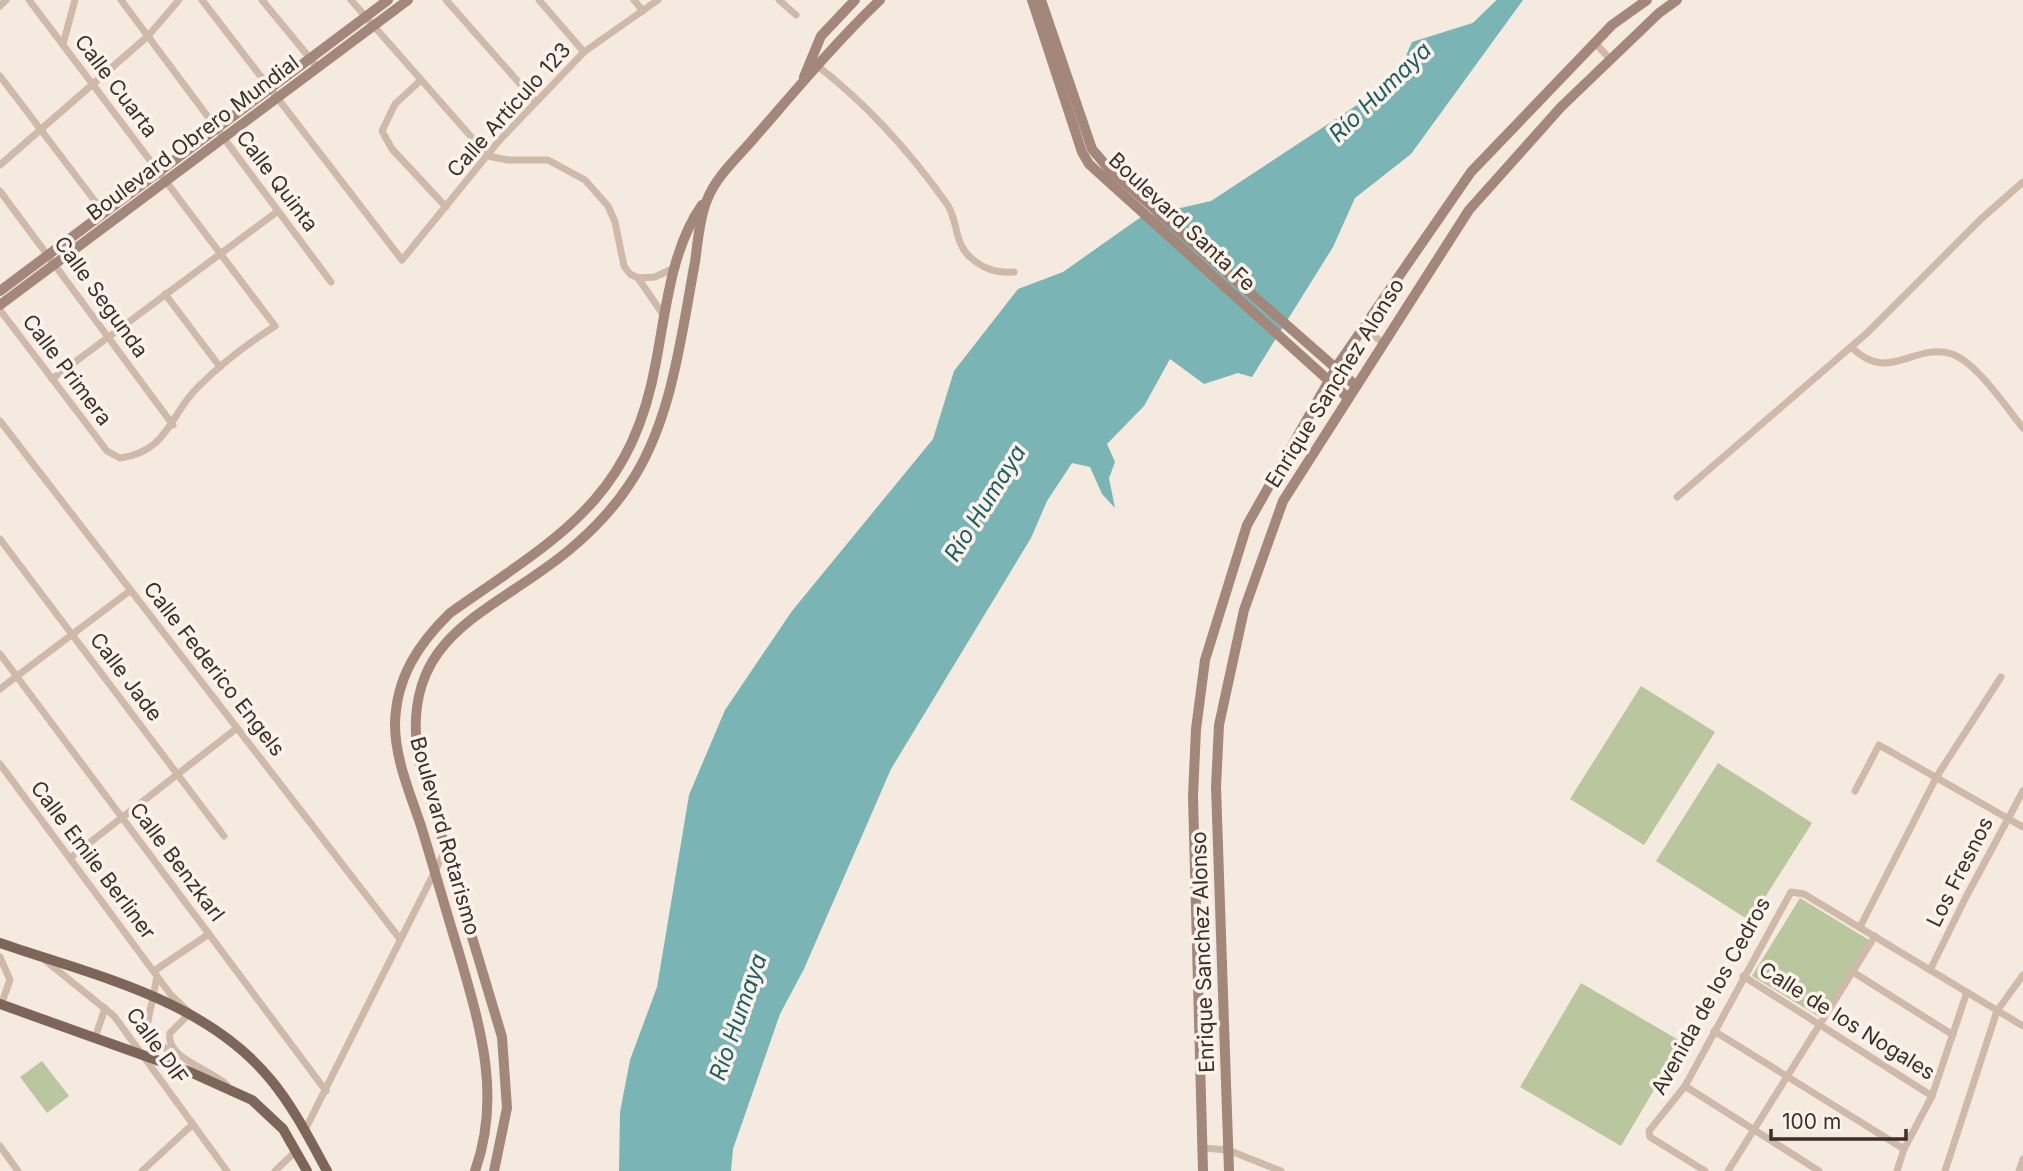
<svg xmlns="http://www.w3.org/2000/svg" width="2023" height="1171" viewBox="0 0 2023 1171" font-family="Inter,sans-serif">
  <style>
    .green { fill: #bac69d }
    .water { fill: #7bb4b5 }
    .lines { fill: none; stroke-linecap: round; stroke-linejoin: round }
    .river { stroke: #7bb4b5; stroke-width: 16 }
    .street { stroke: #cfb9a9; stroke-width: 7 }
    .secondary { stroke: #a3877a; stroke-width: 10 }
    .primary { stroke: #7e655a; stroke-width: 10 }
    .labels { text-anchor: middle; stroke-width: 7; stroke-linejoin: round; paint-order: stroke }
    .street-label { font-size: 21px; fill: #3b2f2a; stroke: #fcf4ec }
    .water-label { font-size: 23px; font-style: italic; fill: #1b5f61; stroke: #fcf4ec }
  </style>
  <rect width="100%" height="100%" fill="#f5eadf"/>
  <g class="green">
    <path d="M1641,686L1715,732L1644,845L1570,799Z"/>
    <path d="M1718,763L1812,823L1750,921L1656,861Z"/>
    <path d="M1800,898L1869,940L1821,1018L1752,976Z"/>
    <path d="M1581,983L1682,1042L1621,1146L1520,1087Z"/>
    <path d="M42,1061L69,1096L47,1113L20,1077Z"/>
  </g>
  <path class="water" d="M1502,0H1523L1411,154L1355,198L1333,247L1252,377L1238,373L1204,384L1170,359L1144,406L1107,444L1115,462L1109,478L1115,508L1102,494L1090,467L1072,463L1047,501L1031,538L891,769L804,969L780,1014L733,1149L731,1171H619L620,1112L630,1060L657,987L689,795L725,710L792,611L933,439L954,371L1018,289L1063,272L1141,217L1211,201L1395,80L1412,42L1498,15Z"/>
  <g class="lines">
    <path class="river" d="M1472,35L1508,0"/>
    <g class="street">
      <path d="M121,0L331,282"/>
      <path d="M202,0L402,260L498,142L584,52L658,0"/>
      <path d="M262,0L318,68"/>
      <path d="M351,0L488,156L508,160H548L585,180L608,206L615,222L624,266L630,274L638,278L664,316"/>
      <path d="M446,0L536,102"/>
      <path d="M539,0L584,52"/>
      <path d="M634,0L643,11"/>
      <path d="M779,0L796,15"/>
      <path d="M0,6L6,0"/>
      <path d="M1595,43L1610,59"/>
      <path d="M63,44L75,0"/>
      <path d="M815,64C866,103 910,152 947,204C958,220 954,243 970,257C983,269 996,273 1014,272"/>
      <path d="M0,76L104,213"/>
      <path d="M420,81L395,104L382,131L392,149L446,207"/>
      <path d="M0,165L148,36L179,0"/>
      <path d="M0,191L173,425"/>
      <path d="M638,278L655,277L676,267"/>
      <path d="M165,294L220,367"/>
      <path d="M0,310L107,451L120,458C169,451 169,415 198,387C221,364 247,344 275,326L29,0"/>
      <path d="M1362,329L1383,342"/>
      <path d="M1851,347C1890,385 1912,342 1952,354C1977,363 2006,407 2023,428"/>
      <path d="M52,379L278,211"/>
      <path d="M0,421L400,939"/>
      <path d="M1677,497L1867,333L1981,219L2023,182"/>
      <path d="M0,539L224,836"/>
      <path d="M0,654L326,1091"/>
      <path d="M0,689L131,590"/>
      <path d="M0,764L171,995L190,1013L170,1033C165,1058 210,1069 227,1085"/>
      <path d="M1855,791L1879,745L2023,827"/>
      <path d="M70,858L237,728"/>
      <path d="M1860,927L1937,776L2001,677"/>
      <path d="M0,957L10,980L1,1005"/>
      <path d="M46,961L114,1016L227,1171"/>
      <path d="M1930,970L1966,897L2023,791"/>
      <path d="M154,971L209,934"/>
      <path d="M1853,972L1953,1035"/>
      <path d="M1743,976L1932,1096"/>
      <path d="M157,977L146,1031L151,1039L172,1052"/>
      <path d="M1714,1031L1904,1149"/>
      <path d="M95,1038L105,1008"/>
      <path d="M1685,1086L1819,1171"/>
      <path d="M305,1130L446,849"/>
      <path d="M0,1146L18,1171"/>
      <path d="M1203,1148L1228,1150L1281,1171"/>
      <path d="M142,1171L192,1125"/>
      <path d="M275,1171L296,1151"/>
      <path d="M1705,1171L1650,1137L1649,1131L1685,1086L1791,892L1804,894L2023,1026"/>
      <path d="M1728,1171L1875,936"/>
      <path d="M1897,1171L1904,1149L1932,1096L1967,992"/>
      <path d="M1945,1171L1997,1011L2023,975"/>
      <path d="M2019,1171L2023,1159"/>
    </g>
    <g class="secondary">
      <path d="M1032,0L1082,152L1089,164L1347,397"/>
      <path d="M1041,0L1092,149L1109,169L1355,385"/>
      <path d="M804,77L821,36L855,0"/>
      <path d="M0,291L388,0"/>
      <path d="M0,305L408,0"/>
      <path d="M475,1171C502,1096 480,1026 459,953C446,911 434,868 421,826C410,793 395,759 395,724C396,678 418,644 450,613C556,538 631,502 656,362C666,310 671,249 702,205"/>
      <path d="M494,1171L507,1108L502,1037L418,757C400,633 490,615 568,551C591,532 613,509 629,485C672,422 681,336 695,262C698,242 699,219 707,200C716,176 739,156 755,137C796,90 835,43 880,0"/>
      <path d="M1203,1171L1193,796L1196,729L1205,660L1247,525L1339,363L1471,172L1612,25L1647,0"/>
      <path d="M1229,1171L1216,787L1219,725L1244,610L1283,501L1469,210L1561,107L1659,13L1677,0"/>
    </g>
    <g class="primary">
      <path d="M0,943C95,976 205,999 271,1080C294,1108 310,1140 327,1171"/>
      <path d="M0,1004L190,1072L252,1100L283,1129L307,1171"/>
    </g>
  </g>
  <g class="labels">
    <g class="street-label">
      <text transform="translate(116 86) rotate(53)" y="7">Calle Cuarta</text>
      <text transform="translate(509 110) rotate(-48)" y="7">Calle Artículo 123</text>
      <text transform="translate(193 138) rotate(-37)" y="7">Boulevard Obrero Mundial</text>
      <text transform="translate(277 181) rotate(53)" y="7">Calle Quinta</text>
      <text transform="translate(1182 222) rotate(43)" y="7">Boulevard Santa Fe</text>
      <text transform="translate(101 297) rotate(54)" y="7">Calle Segunda</text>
      <text transform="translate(67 370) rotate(53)" y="7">Calle Primera</text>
      <text transform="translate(1335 383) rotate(-58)" y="7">Enrique Sanchez Alonso</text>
      <text transform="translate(214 669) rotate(52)" y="7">Calle Federico Engels</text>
      <text transform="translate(126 677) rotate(53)" y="7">Calle Jade</text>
      <text transform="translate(445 836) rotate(74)" y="7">Boulevard Rotarismo</text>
      <text transform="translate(93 860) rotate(53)" y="7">Calle Emile Berliner</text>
      <text transform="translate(177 862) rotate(53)" y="7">Calle Benzkarl</text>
      <text transform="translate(1960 872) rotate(-63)" y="7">Los Fresnos</text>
      <text transform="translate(1203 952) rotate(-92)" y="7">Enrique Sanchez Alonso</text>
      <text transform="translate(1711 996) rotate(-61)" y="7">Avenida de los Cedros</text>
      <text transform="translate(1847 1021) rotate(32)" y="7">Calle de los Nogales</text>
      <text transform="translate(157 1046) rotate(54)" y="7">Calle DIF</text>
    </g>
    <g class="water-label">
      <text transform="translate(1380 92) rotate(-44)" y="8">Río Humaya</text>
      <text transform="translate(985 503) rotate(-58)" y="8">Río Humaya</text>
      <text transform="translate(738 1017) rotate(-71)" y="8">Río Humaya</text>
    </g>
  </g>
  <path d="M1771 1129v10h135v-10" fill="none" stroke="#3b2f2a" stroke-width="3.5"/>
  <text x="1782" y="1129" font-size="21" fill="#3b2f2a" stroke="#fcf4ec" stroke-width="5" paint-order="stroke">100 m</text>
</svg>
